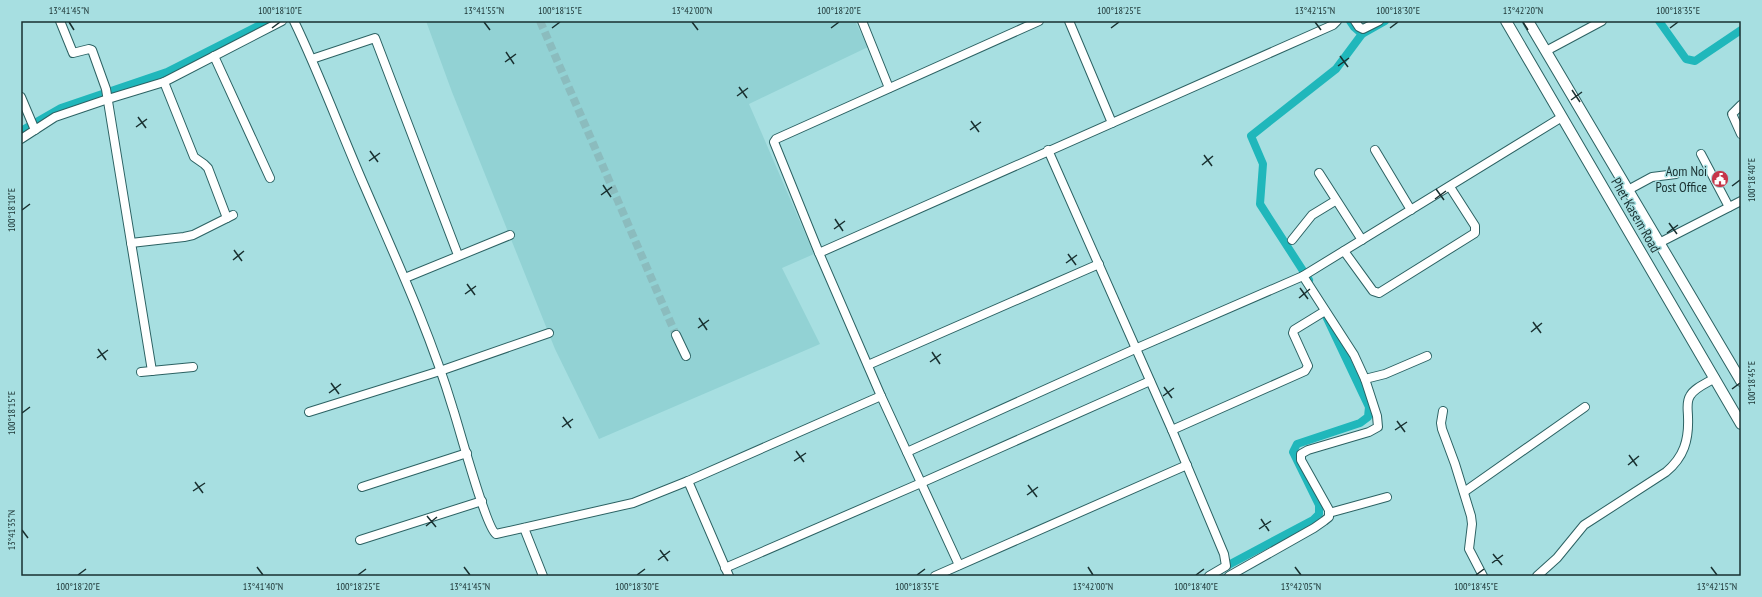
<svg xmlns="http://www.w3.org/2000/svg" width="1762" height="597" viewBox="0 0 1762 597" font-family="'PT Sans Narrow',sans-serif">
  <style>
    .built { fill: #92d2d4 }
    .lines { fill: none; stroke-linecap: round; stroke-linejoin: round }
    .canal { stroke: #20b7bb; stroke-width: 8 }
    .minor-tunnel { stroke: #8bbcbe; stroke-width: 8; stroke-dasharray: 8 4; stroke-linecap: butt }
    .minor-casing { stroke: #2c6263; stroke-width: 10 }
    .major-casing { stroke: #2c6263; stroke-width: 12 }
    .minor { stroke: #fff; stroke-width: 8 }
    .major { stroke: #fff; stroke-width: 10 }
    .ticks { fill: none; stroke: #193030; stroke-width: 1.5 }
    .labels { text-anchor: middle; stroke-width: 3; stroke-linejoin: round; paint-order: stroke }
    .poi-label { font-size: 14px; fill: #193030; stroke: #a7dfe1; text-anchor: end }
    .street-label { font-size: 14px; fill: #193030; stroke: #a7dfe1 }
    .neatline { fill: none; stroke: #193030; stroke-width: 1.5 }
    .ticks-label { font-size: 10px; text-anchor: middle; fill: #193030 }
  </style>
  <rect width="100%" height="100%" fill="#a7dfe1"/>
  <path class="built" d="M426,21H855L868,47L749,104L814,254L782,268L820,344L599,439L555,349L452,92Z"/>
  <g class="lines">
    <g class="canal">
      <path d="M1350,21L1354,27L1362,34"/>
      <path d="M1659,21L1686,59L1695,61L1741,30"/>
      <path d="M21,131L61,108L167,72L268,21"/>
      <path d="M1309,280L1260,204L1263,164L1251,136L1336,69L1362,34L1385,21"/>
      <path d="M1221,569L1313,520L1319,514V505L1293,452L1297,444L1360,423L1368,417L1369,407L1324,312"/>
    </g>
    <path class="minor-tunnel" d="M540,21L676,335"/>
    <defs>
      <g id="minor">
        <path d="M60,21L73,53L89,49L92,50L106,89L152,371"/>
        <path d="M294,21C320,75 340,130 364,185C396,259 430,332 453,409C459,427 486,528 496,534L633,503L688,481L881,396"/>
        <path d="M862,21L889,88"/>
        <path d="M1069,21L1112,123"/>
        <path d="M1355,21L1359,27L1363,29L1379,21"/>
        <path d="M1546,51L1602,21"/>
        <path d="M214,56L270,178"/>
        <path d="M312,59L375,38L458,255"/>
        <path d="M164,82L194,157L204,164L208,168L227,218"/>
        <path d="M21,97L35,130"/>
        <path d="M1741,105L1732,114L1741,134"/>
        <path d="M21,139L55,117L108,99L164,82L282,21"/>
        <path d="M1048,150L1172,430L1224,554L1226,566L1209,576"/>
        <path d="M1375,150L1411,210"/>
        <path d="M1701,154L1729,207"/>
        <path d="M1319,173L1362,240"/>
        <path d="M1628,190L1652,177L1676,174"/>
        <path d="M1292,240L1312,215L1335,201"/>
        <path d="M131,243L184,237L193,235L233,215"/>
        <path d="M1659,243L1741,201"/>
        <path d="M1344,251L1373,291L1379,293L1475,233V226L1450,187"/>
        <path d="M819,253L1333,25L1337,21"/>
        <path d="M405,278L510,235"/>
        <path d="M676,335L686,356"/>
        <path d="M868,365L1099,264"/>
        <path d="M141,372L193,367"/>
        <path d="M1365,379L1385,374L1427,356"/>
        <path d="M1443,411L1441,423L1442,429L1455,464L1471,516L1472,524L1469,549L1483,576"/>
        <path d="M309,412L440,371L549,333"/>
        <path d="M1172,430L1305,371L1308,366L1293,333L1294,330L1325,311"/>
        <path d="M907,452L1135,349L1303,276L1562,117"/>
        <path d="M688,481L729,576"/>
        <path d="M362,487L467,453"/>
        <path d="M1464,492L1585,407"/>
        <path d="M1329,513L1387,497"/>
        <path d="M524,528L543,576"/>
        <path d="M360,540L482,501"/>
        <path d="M959,565L881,396L819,253L774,142L776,139L1039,21"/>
        <path d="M725,568L921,483L1150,381"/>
        <path d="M935,576L1187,465"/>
        <path d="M1229,576L1314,528L1324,521L1329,517V510L1301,460V454L1308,450L1369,432L1378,427L1377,416L1365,379L1354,355L1303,276"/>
        <path d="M1537,576L1557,558L1584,525L1666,472C1684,457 1689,440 1688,417C1688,410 1686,402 1690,396C1694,388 1707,383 1715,378"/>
      </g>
      <g id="major">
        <path d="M1506,21L1741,424"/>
        <path d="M1528,21L1741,381"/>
      </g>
    </defs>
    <use href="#minor" class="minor-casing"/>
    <use href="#major" class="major-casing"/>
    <use href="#minor" class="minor"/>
    <use href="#major" class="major"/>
  </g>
  <path class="ticks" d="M69,22L74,30M484,22L490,30M692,22L698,30M1315,22L1321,30M1523,22L1528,30M272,28L280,22M552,28L560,22M831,28L839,22M1111,28L1119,22M1390,28L1398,22M1670,28L1678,22M506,52L514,64M1340,56L1348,67M505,62L516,54M1338,66L1349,58M739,87L747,98M1572,90L1580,102M737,96L748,88M1571,100L1582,92M138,117L146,128M971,121L979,132M136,127L147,119M970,130L981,122M370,151L378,162M1204,155L1212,166M369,161L380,153M1202,165L1213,156M603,185L611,197M1732,186L1740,180M1436,189L1444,200M601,195L612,187M1435,199L1446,191M22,210L30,204M835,219L843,231M1669,223L1677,234M834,229L845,221M1667,233L1678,225M234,250L242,261M1068,254L1076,265M233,260L244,251M1066,263L1077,255M467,284L475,295M1300,288L1308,299M465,294L476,286M1299,298L1310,289M699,318L707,330M1533,322L1541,333M698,328L709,320M1531,332L1542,323M98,349L106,360M932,352L940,364M97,358L108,350M930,362L941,354M331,383L339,394M1164,387L1172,398M1732,389L1740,383M329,393L341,384M1163,396L1174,388M22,413L30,407M563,417L571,428M1397,421L1405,432M562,427L573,419M1395,430L1407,422M796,451L804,462M1629,455L1637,466M794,461L806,453M1628,465L1639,456M195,482L203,493M1028,485L1037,497M193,491L205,483M1027,495L1038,487M427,516L436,527M1261,519L1269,531M426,526L437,517M1259,529L1271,521M22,530L28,538M660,550L668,561M1493,554L1502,565M658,560L670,551M1492,563L1503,555M257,567L263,575M464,567L470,575M1088,567L1093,575M1295,567L1301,575M1711,567L1717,575M78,575L86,569M358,575L366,569M637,575L645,569M917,575L925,569M1196,575L1204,569M1476,575L1484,569"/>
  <defs>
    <symbol id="civic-disc" viewBox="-11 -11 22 22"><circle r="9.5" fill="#c63549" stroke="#a7dfe1"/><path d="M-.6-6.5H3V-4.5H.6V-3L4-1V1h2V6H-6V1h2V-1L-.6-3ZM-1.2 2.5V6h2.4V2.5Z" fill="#fff"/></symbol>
  </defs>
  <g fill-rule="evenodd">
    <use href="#civic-disc" x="1710" y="169" width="20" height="20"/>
  </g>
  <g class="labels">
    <g class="poi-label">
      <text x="1707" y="176">Aom Noi<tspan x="1707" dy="16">Post Office</tspan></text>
    </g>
    <g class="street-label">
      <text transform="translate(1636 215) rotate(60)" y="5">Phet Kasem Road</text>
    </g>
  </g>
  <rect width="1762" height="597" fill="none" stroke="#a7dfe1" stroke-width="44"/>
  <rect x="22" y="22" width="1718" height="553" class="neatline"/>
  <g class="ticks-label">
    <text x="69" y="14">13°41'45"N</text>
    <text x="280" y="14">100°18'10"E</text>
    <text x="484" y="14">13°41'55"N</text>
    <text x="560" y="14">100°18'15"E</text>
    <text x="692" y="14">13°42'00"N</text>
    <text x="839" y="14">100°18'20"E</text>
    <text x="1119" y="14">100°18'25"E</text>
    <text x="1315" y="14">13°42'15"N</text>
    <text x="1398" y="14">100°18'30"E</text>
    <text x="1523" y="14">13°42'20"N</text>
    <text x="1678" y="14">100°18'35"E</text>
    <text transform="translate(1751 180) rotate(-90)" y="4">100°18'40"E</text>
    <text transform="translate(11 210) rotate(-90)" y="4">100°18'10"E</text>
    <text transform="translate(1751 383) rotate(-90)" y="4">100°18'45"E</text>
    <text transform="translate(11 413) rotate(-90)" y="4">100°18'15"E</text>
    <text transform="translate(11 530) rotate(-90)" y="4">13°41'35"N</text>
    <text x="78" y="590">100°18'20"E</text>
    <text x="263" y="590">13°41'40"N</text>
    <text x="358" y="590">100°18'25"E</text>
    <text x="470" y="590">13°41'45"N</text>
    <text x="637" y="590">100°18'30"E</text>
    <text x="917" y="590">100°18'35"E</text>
    <text x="1093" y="590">13°42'00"N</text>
    <text x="1196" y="590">100°18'40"E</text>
    <text x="1301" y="590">13°42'05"N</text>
    <text x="1476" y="590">100°18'45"E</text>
    <text x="1717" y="590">13°42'15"N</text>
  </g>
</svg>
